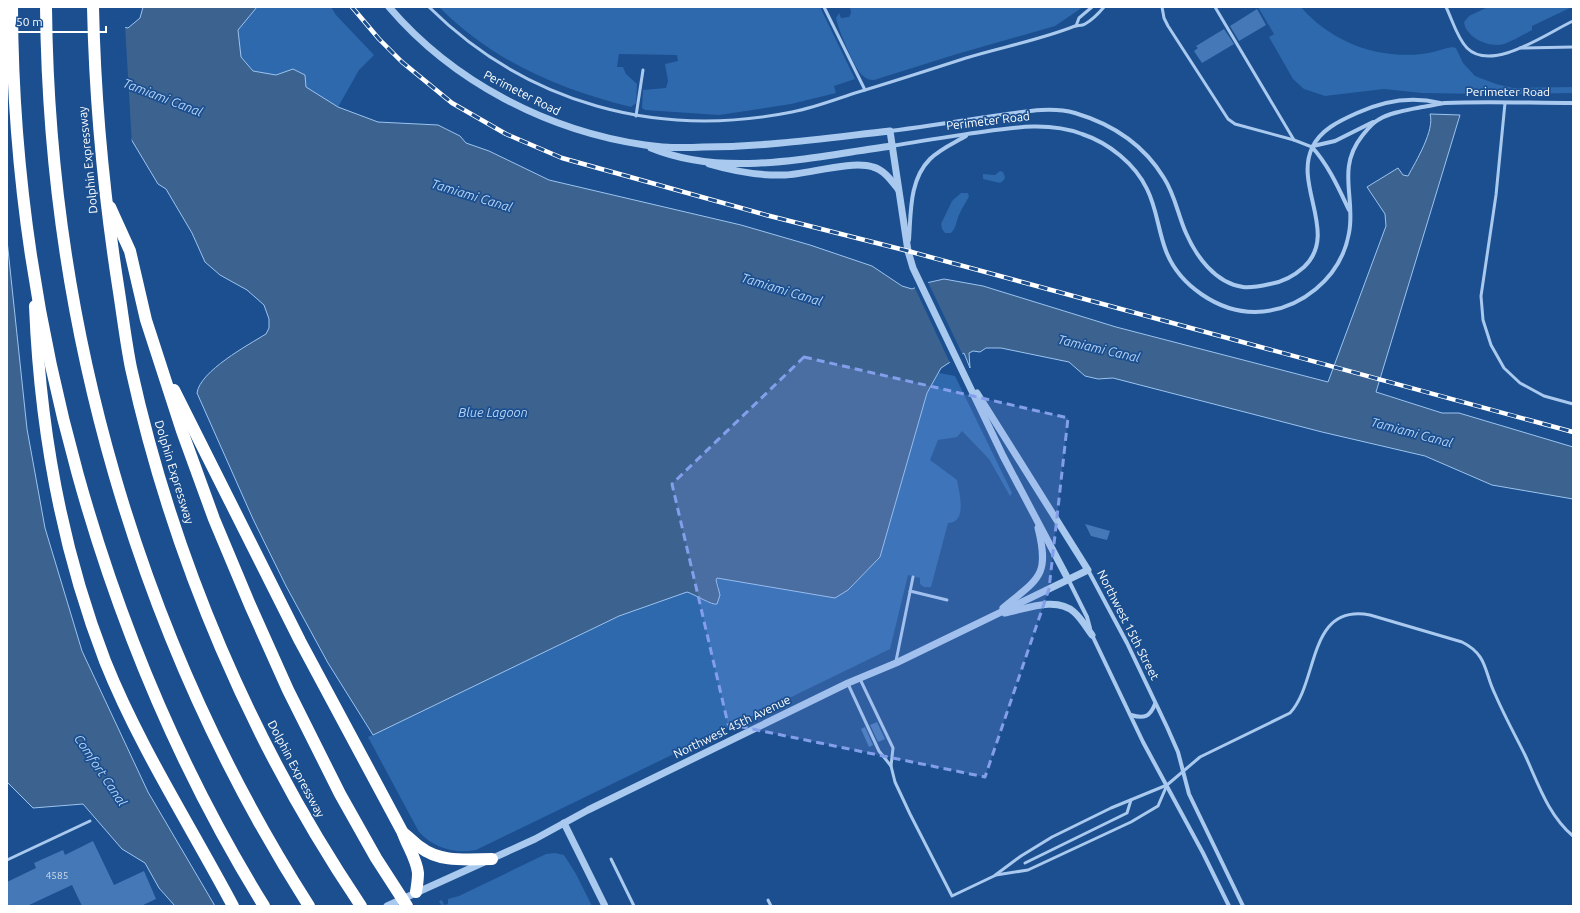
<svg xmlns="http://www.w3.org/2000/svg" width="1580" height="913" viewBox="0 0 1580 913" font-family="Ubuntu,sans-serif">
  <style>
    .green { fill: #2e69ad }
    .water { fill: #3c6290; stroke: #9cc4f0 }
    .pier { fill: #1b4f8f }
    .building { fill: #4478b7 }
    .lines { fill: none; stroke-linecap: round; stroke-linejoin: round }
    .service { stroke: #a9c9ee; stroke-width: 3 }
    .minor { stroke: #a9c9ee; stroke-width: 4 }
    .tertiary { stroke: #a9c9ee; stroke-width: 7 }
    .motorway { stroke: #fff; stroke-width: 12 }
    .rail-casing { stroke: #fff; stroke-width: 4.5 }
    .rail { stroke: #1b4f8f; stroke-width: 3; stroke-dasharray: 9; stroke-linecap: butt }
    .marked { fill: #839eea; fill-opacity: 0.2; stroke: #839eea; stroke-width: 3; stroke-dasharray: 8 5; stroke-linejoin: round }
    .labels { text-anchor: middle; stroke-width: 3.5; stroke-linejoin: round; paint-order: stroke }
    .number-label { font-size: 10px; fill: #d0dded }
    .street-label { font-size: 12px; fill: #fff; stroke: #1b4f8f }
    .water-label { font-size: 13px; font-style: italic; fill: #b5d3f5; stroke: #1b4f8f }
  </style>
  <rect width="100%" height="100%" fill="#1b4f8f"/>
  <g class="green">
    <path d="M257,7H331L336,15L374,55L359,70L338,107L306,87L293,69L276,75L253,71L241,57L238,29Z"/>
    <path d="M439,7H820L855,79L834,86L836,93L791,104L719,115L645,110L642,108L643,90L666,88L668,81L665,64L678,61L677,55L619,54L617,67H623L626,74L637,84L636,103L631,107C558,89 493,61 439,7Z"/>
    <path d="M850,7H1083L1055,26L957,54L874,80C869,80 866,79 862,75C855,69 838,29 836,18L839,13L841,18L849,17L851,13Z"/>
    <path d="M1258,7H1301C1331,42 1377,59 1422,54C1432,53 1442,49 1452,47L1456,48L1463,63L1475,76L1496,84L1513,88L1573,87V93L1514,94L1502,90L1488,94L1422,93L1384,89L1325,96L1304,89L1293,79L1269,37L1274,34Z"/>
    <path d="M1488,7H1572L1532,26V30C1523,35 1513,41 1504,44C1489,48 1466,38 1464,22L1469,16Z"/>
    <path d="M1000,171L1003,172L1005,177L1004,180L1000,183L983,179V174L995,175Z"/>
    <path d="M961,193H968L969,196C967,202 962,207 960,213C956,220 957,227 951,233H945L942,229L941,224L952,201Z"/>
    <path d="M939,373L955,376L1012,493L1010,496L989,459L962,431L957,437L938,440L930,460L957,480C959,491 968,523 948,523L931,587H924L920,584V578L908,575L890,649L476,850C455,854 434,848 419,832L368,737L619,616L687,592C694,594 712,606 717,604L719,586L716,580L717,578L880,557L927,392Z"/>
    <path d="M555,853L564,855L576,874L592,906H438L441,905L439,901L442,900L444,905L448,904V899L459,896L546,854Z"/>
  </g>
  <g class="water">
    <path d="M143,7H257L238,30L241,57L253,71L276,75L293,69L305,75L306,87L338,107L378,122L438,125L460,136L466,143L489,151L549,180L741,225L810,245L872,266L902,286L912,289L926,283L944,279L983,286L1116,327L1328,382L1386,226L1385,214L1367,187L1398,168L1403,175L1408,176C1416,161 1435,130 1430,114L1460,115L1376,392L1442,413H1459L1573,447V499L1492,485L1425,456L1322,432L1113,378L1098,379L1085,376L1069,362L1001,348H986L980,352L973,351L969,353L970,368L964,353L941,368L927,393L880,557L848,590L835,598L717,578L716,580L720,595L717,604C713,606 694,594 687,592L619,616L373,735L328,663L286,586L253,519L197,393C200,371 248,345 266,334L269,328V319L264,305L247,290L220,275L205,262L192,233L166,189L158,184L128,134L39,11L128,28L140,18Z"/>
    <path d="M7,240L27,429L45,528L82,651L148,792L215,906H175L159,888L145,863L122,849L83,804L33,808L7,782Z"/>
  </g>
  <g class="pier">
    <path d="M7,7H32L125,25L132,146L127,135L36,104L7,98Z"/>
    <path d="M927,280L969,368L963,356L950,363L914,286Z"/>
  </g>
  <g class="building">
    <path d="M1257,9L1266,25L1239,41L1230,26Z"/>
    <path d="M1224,29L1234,44L1202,63L1194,51L1198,48L1196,46Z"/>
    <path d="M1085,524L1110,531L1107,540L1091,536Z"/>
    <path d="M877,722L885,739L878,742L870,725Z"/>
    <path d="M865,727L873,745L869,747L861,729Z"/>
    <path d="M93,841L114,885L144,871L156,899L141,906H82L72,885L27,906H7V882L36,868L34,863L63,850L65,855Z"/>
  </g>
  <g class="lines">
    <g class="service">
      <path d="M429,7C527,104 657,139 792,112C813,108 834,100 855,93C892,82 929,70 966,58C1002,47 1040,40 1075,26C1078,25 1082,26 1085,24C1092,20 1099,13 1104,7"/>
      <path d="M824,7L865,90"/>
      <path d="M1162,7L1164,18L1168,26L1228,119L1235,124L1294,140"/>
      <path d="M1215,7L1294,140L1312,147"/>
      <path d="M1446,7C1452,19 1457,38 1467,48C1492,73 1547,33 1573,21"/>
      <path d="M1076,26L1079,18L1092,7"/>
      <path d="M1520,48L1573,47"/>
      <path d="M1505,103L1496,195L1481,296L1483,320L1491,345L1504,368L1520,383L1544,396L1573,404"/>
      <path d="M636,116L643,70"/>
      <path d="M910,591L947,600"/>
      <path d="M896,661L913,577"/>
      <path d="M860,679L893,748L891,766"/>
      <path d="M848,684L879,751L891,766L895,782L910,814L952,896L994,876L1021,856L1052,837L1111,808L1167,785L1200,757L1290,713C1319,682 1307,603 1370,615L1462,642C1488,655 1484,672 1495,694C1504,715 1515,735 1525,755C1538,783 1548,815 1573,836"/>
      <path d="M611,859L634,906"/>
      <path d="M7,860L90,821"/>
      <path d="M1025,863L1127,813L1131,800"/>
      <path d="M996,875L1028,870L1131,822L1158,806L1167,785"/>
      <path d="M768,900L771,906"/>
    </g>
    <g class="minor">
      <path d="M890,131C922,127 954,122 986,117C1014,114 1047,105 1075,113C1112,124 1144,145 1164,178C1175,195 1178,215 1186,233C1196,256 1215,283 1243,287C1251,288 1261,286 1270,284C1283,282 1294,276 1304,267C1339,234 1294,186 1312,148C1320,130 1339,121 1357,113C1383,101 1412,96 1440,103"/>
      <path d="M892,146C919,141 947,137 974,133C1010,128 1047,121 1082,134C1109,143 1135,164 1147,189C1157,209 1158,230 1166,251C1179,285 1218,312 1255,312C1300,311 1341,278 1349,233C1356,198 1336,169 1362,136C1367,130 1372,123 1378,120C1391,112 1408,110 1422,107C1430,106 1437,104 1445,103C1487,101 1530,103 1573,103"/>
      <path d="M1313,146L1335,141L1373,122"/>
      <path d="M1312,147C1329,166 1338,187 1349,210"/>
      <path d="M909,240C911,213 909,180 930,159C940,149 954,143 966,136"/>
      <path d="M1088,570L1127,643L1167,727L1178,752L1189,794L1243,906"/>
      <path d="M1068,579L1087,617L1090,628"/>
      <path d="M1092,635L1143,742L1203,853L1229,906"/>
      <path d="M1131,715C1144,719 1150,717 1155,704"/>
    </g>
    <g class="tertiary">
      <path d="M389,7C453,82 548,131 645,145C664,148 684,148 703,147C765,147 827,138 890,131L908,251L913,268L1003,456L1068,579"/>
      <path d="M651,148C727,179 815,156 892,146"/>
      <path d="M709,164C733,171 759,176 785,175C808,174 852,160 873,167C884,170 891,180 898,189"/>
      <path d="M1003,608C1039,578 1050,576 1038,528"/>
      <path d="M1005,613C1026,609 1056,596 1074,612C1081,618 1086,627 1092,635"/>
      <path d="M564,823L605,906"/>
      <path d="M387,906L535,839L588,810L848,683L896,663L1088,570L977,393"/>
    </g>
    <g class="motorway">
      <path d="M12,7C13,315 102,644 264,906"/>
      <path d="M46,7C49,324 138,638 309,906"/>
      <path d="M93,7C95,103 104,197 119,292C123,318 126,343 131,368C173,559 252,744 361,906"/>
      <path d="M110,207L130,251L146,320L182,431L214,519L250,605L288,690L340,794L376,858L407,906"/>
      <path d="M35,306C40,428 61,547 105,661C139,746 190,825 233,906"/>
      <path d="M174,390L300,641L403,833C407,845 417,860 418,873C418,879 417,886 416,892"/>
      <path d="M403,833C409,837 414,843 420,847C440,863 468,859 492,859"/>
    </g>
    <defs>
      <path id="rail" d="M352,7L379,39L402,62L452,103L506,134L562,158L766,215L908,251L1573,432"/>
    </defs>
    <use href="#rail" class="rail-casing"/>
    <use href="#rail" class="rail"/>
  </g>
  <path class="marked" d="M804,357L1068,418L1049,589L985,777L728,724L672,484Z"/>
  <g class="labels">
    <g class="number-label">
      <text x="57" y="879">4585</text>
    </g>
    <g class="street-label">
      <text x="1508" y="96">Perimeter Road</text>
      <text transform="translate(522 93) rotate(27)" y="4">Perimeter Road</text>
      <text transform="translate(988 121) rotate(-7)" y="4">Perimeter Road</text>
      <text transform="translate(88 160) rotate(-96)" y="4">Dolphin Expressway</text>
      <text transform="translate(174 472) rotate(73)" y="4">Dolphin Expressway</text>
      <text transform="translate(1128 625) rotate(63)" y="4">Northwest 15th Street</text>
      <text transform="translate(732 727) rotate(-26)" y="4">Northwest 45th Avenue</text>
      <text transform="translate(296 769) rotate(62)" y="4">Dolphin Expressway</text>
    </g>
    <g class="water-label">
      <text transform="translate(163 97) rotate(21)" y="5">Tamiami Canal</text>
      <text transform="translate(472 195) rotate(17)" y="5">Tamiami Canal</text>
      <text transform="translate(782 289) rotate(17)" y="5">Tamiami Canal</text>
      <text transform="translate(1099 348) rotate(13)" y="5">Tamiami Canal</text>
      <text x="493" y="417">Blue Lagoon</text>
      <text transform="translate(1412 432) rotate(15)" y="5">Tamiami Canal</text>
      <text transform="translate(101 770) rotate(56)" y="5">Comfort Canal</text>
    </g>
  </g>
  <rect width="1580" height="913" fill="none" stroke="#ffffff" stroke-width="16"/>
  <path d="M10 26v6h96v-6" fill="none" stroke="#ffffff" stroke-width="2"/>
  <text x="16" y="26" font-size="12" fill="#ffffff" stroke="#1b4f8f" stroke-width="3" paint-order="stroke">50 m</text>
</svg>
